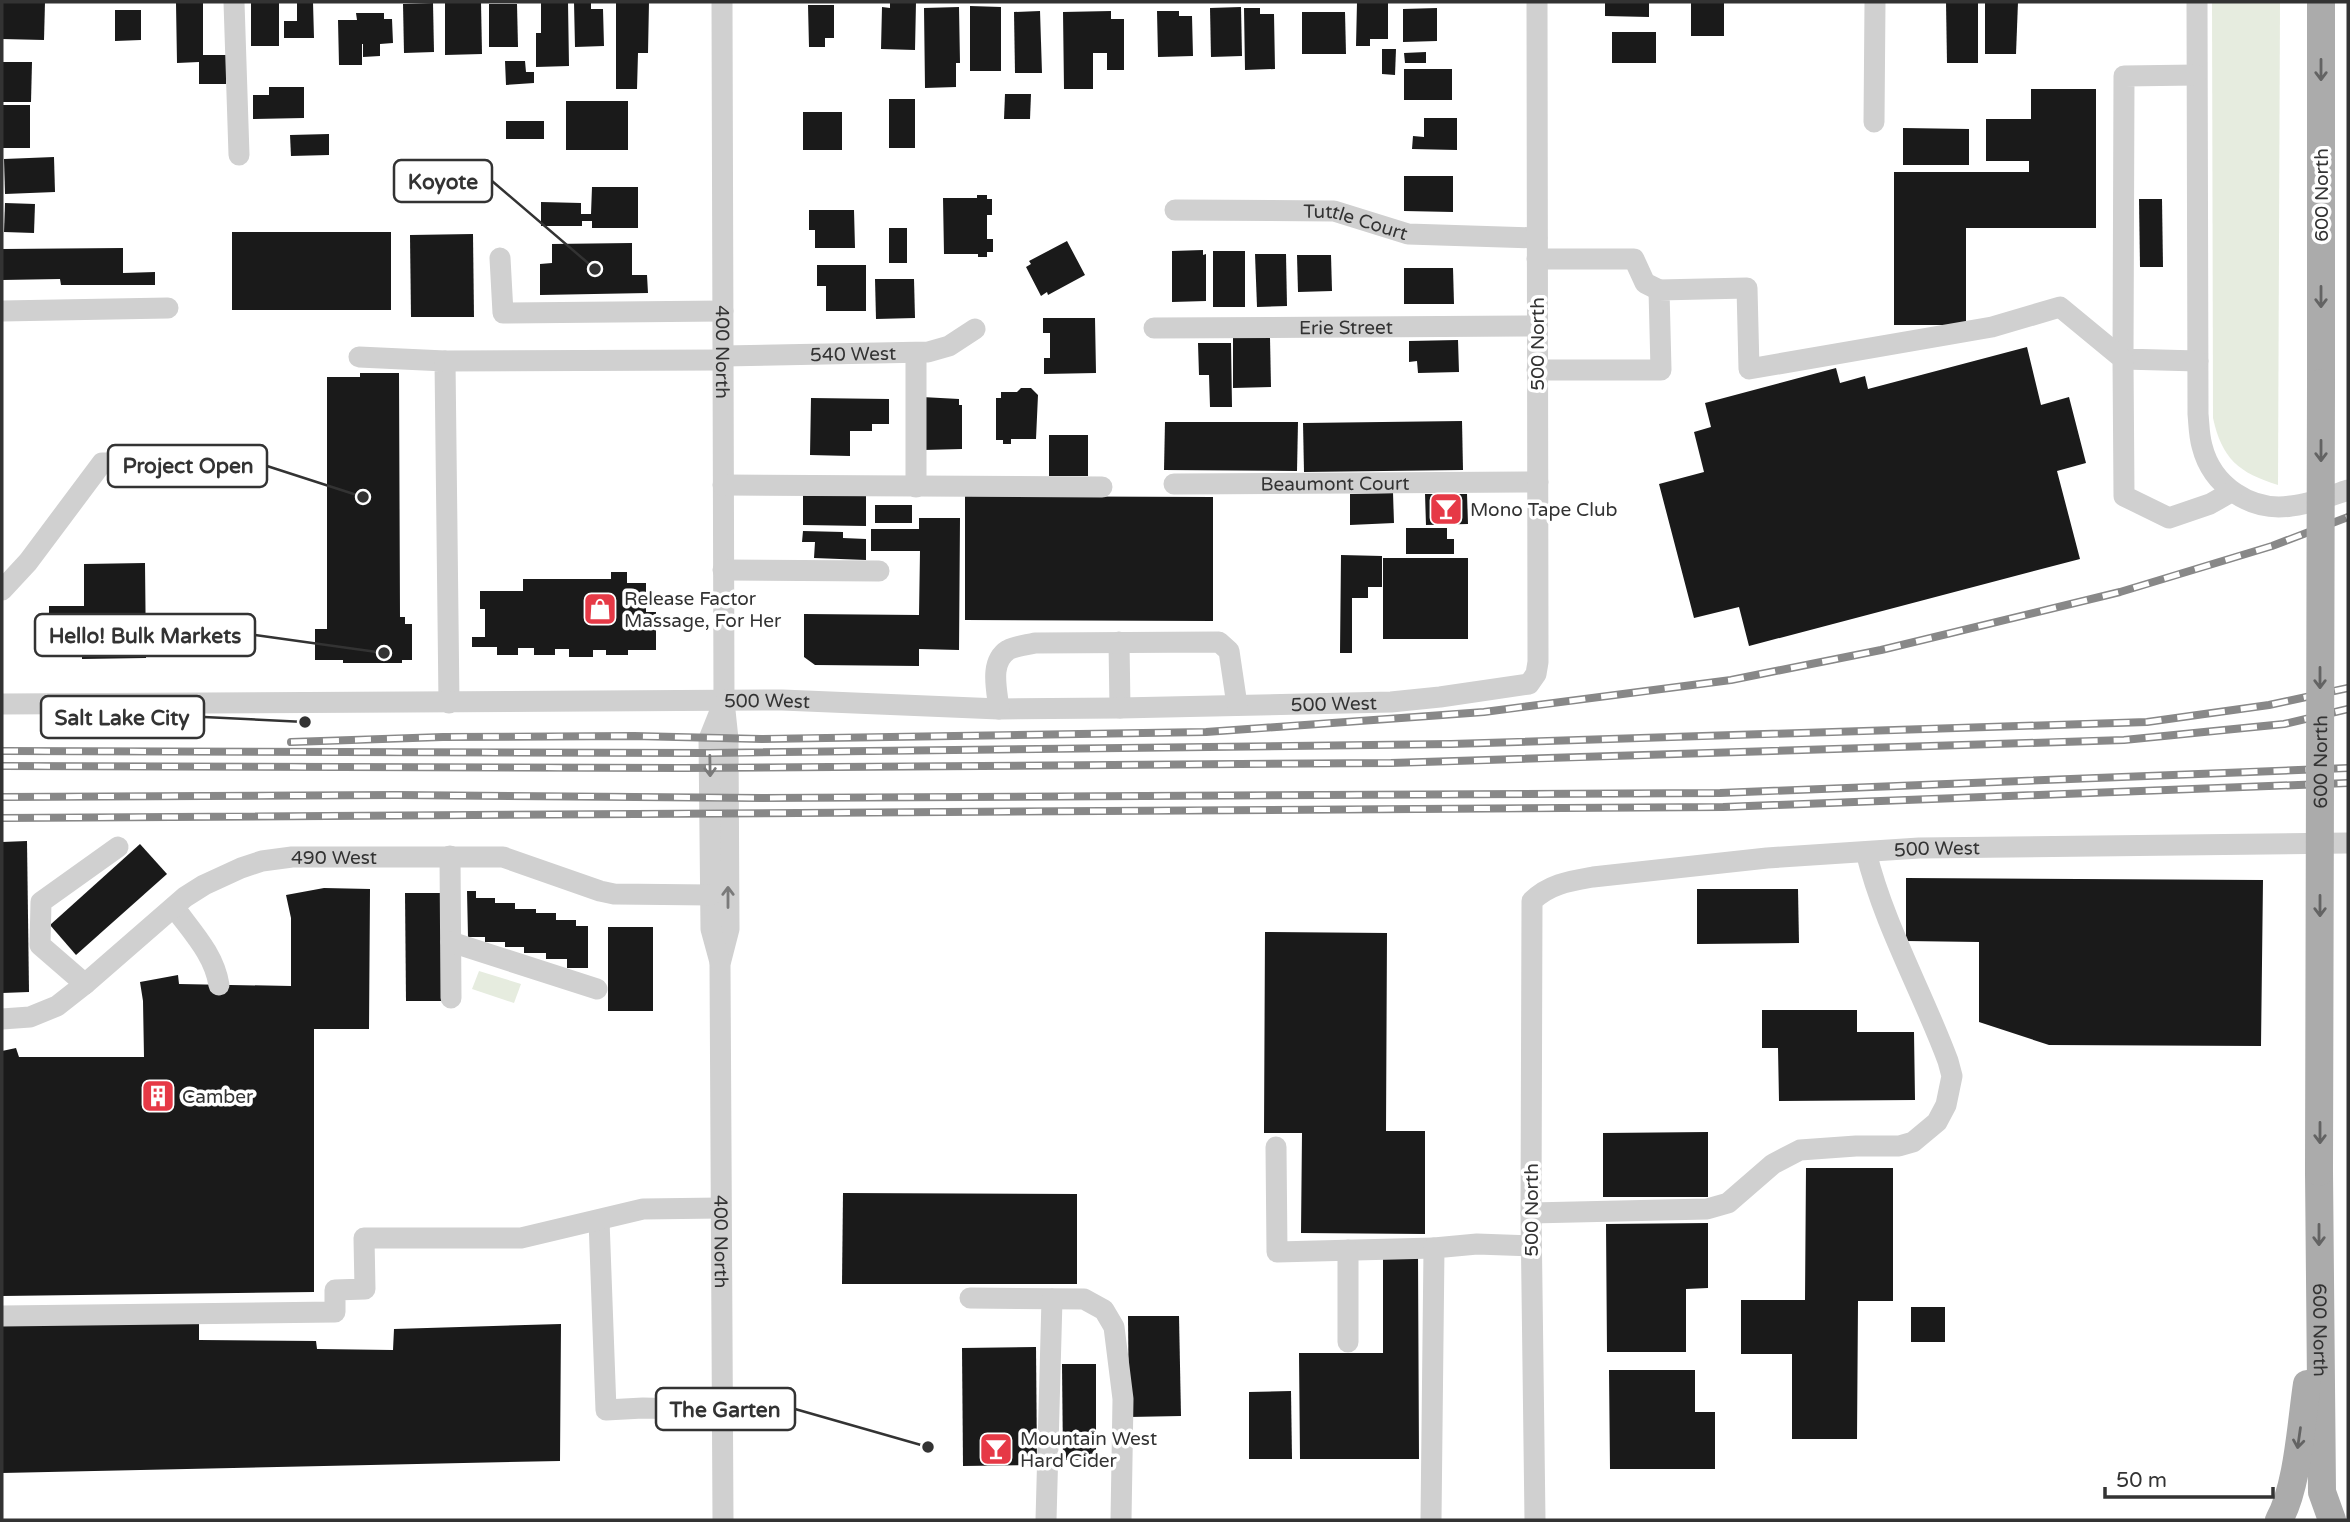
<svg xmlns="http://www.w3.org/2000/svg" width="2350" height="1522" viewBox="0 0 2350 1522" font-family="'Varela Round',sans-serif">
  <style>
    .green { fill: #e6ecdf }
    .building { fill: #1a1a1a }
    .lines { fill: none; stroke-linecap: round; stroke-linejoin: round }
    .minor { stroke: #d0d0d0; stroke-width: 21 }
    .major { stroke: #ababab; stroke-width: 28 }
    .rail-casing { stroke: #888; stroke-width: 8 }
    .rail { stroke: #fff; stroke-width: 5; stroke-dasharray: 16; stroke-linecap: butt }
    .major-bridge { stroke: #ababab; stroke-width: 28 }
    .oneway { stroke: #636363 }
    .oneway2 { stroke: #7a7a7a }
    .labels { text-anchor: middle; stroke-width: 7; stroke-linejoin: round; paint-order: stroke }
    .street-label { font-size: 19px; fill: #333; stroke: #fff }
    .poi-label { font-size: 19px; fill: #333; stroke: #fff; text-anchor: start }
    .leader { fill: none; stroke: #333; stroke-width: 2.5 }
    .callout-dot { fill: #333; stroke: #fff; stroke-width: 2.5 }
    .callout { fill: #fff; stroke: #333; stroke-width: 2.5 }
    .callout-label { font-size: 21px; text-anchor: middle; font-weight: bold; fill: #333 }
  </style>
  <rect width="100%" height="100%" fill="#fff"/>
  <g class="green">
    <path d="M2212,2H2280L2278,485C2239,473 2222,459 2213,418Z"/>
    <path d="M479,971L521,984L514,1003L472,989Z"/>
  </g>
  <g class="building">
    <path d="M2,2H45L44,40L2,39Z"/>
    <rect x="251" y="2" width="28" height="44"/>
    <path d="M297,2H313L314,38H284V21H297Z"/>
    <path d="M445,2H481L482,54L445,55Z"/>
    <path d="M541,2H568L569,66L536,67V33H541Z"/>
    <path d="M574,2H591V9H603L604,46L575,47Z"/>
    <path d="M616,2H649L648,53H638L637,89H616Z"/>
    <path d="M890,2H916L915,50L881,49L882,7L890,8Z"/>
    <path d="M1357,2H1388V39H1370V46H1356Z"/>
    <path d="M1605,2H1649V17L1605,16Z"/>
    <rect x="1691" y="2" width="33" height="34"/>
    <path d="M1946,2H1978V63H1947Z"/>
    <path d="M1985,2H2018L2016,54H1985Z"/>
    <path d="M176,3H203V55H226V84H199V62L177,63Z"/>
    <path d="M433,3L434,52L404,53L403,4Z"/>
    <path d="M489,4H517L518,47H489Z"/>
    <path d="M808,5H834V38H825V47H809Z"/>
    <path d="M970,6L1001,7V71H970Z"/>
    <path d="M959,7L960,63H956V87L925,88L924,8Z"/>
    <path d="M1241,7L1242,56L1211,57L1210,8Z"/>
    <path d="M1244,8H1260V14H1274L1275,69L1245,70Z"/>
    <path d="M1437,8V41L1403,42V9Z"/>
    <path d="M115,10H141V40L115,41Z"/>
    <path d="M1040,11L1042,73H1015L1014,12Z"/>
    <path d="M1111,11V19H1124V70H1107V53H1093V89H1064L1063,12Z"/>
    <path d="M1157,11H1179V16H1192L1193,56L1158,57Z"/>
    <path d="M1302,12H1345L1346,54H1302Z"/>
    <path d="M356,13H384V19H392L393,43L380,44V56L363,57V44H362V65H339L338,20H357Z"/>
    <rect x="1612" y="32" width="44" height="31"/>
    <path d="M1382,49H1396L1395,75L1382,74Z"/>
    <path d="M1426,52V63H1405L1404,53Z"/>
    <path d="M505,61H525L526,72H534V83L506,85Z"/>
    <path d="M2,62H32L31,102H2Z"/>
    <rect x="1404" y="69" width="48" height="31"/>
    <path d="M269,87H304V118L253,119V95H269Z"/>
    <path d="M2031,89H2096V228H1966V325H1894V172H2029V161H1986V119H2031Z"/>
    <path d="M1005,94H1031L1030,119H1004Z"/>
    <rect x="889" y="99" width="26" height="49"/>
    <rect x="566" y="101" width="62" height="49"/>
    <rect x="2" y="105" width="28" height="43"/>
    <rect x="803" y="112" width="39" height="38"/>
    <path d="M1424,118H1457V150L1412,149L1413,136L1424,137Z"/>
    <rect x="506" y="121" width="38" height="18"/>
    <path d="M1903,128L1969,129V165H1903Z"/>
    <path d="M329,134V155L291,156L290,135Z"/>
    <path d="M54,157L55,192L5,194L4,159Z"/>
    <path d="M1404,176H1453V212L1404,211Z"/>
    <path d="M592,187H638V228H592V221H582V226H541V202L581,203V214H591Z"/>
    <path d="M977,195H987V199H992V215H987V239H993V252H987V257H978V254H944L943,198H977Z"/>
    <path d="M2139,199H2162L2163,267H2140Z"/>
    <path d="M5,203L35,204L34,233L4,232Z"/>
    <path d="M809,210H854L855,248H815V230H809Z"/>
    <rect x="889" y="228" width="18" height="35"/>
    <rect x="232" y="232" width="159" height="78"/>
    <path d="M473,234L474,317H411L410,235Z"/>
    <path d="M1067,241L1085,275L1048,295L1047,292L1041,296L1026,267L1031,264L1029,261Z"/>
    <path d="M632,243V275H647L648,293L540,295V264L552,263V244Z"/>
    <path d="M123,248V273L155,272V285H61L60,279L2,280V249Z"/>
    <path d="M1203,250V255L1206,254V301L1172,302V251Z"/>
    <rect x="1213" y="251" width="32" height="56"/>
    <path d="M1255,254H1286L1287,306L1257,307Z"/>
    <path d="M1297,255H1331L1332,291L1298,292Z"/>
    <path d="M817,265H866V311H826V286H817Z"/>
    <path d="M1404,268H1453L1454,304H1404Z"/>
    <path d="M875,279H914L915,318L876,319Z"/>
    <path d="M1043,318H1095L1096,373L1044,374V358H1050V333H1043Z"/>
    <path d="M1233,338H1270L1271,387L1233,388Z"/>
    <path d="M1458,340L1459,372L1418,373L1417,361L1409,362V341Z"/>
    <path d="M1198,343H1231L1232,407H1210L1209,375H1199Z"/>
    <path d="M2027,347L2041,405L2069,397L2086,463L2057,471L2080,559L1749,646L1739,607L1694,618L1659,484L1704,472L1694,432L1711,427L1705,403L1836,368L1840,383L1865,376L1868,389Z"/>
    <path d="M360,373H399L400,617H405V624H412V660H402V663H343V660H315V629H327V377H360Z"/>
    <path d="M1021,388H1031L1038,395L1036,439H1011V444H1003V440H996V398H1001V392H1017Z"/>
    <path d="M922,397L959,399V405H962V449L923,450Z"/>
    <path d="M811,398L889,399V424H872V431H850V456L810,455Z"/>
    <path d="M1462,421L1463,470L1304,472L1303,423Z"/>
    <path d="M1165,422H1298L1297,471L1164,470Z"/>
    <rect x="1049" y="435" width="39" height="41"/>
    <path d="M1393,493L1394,523L1350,525V494Z"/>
    <path d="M1425,494H1467L1468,524L1426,525Z"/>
    <path d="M803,495L866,496V526L803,525Z"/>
    <path d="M965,496L1213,497V621L965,620Z"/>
    <rect x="875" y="505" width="37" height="18"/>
    <path d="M919,518H960L959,650L919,649V666L815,665L804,657V614L919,615L920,551H871V529H919Z"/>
    <path d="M1406,528H1447V539H1454V554H1406Z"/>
    <path d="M803,531L843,532V538L866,539V560L814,558L815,542H802Z"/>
    <path d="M1341,555L1382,556V587H1368V598H1352V653H1340Z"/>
    <rect x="1383" y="558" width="85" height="81"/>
    <path d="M145,563L146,658L82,659V649H49V606H84V564Z"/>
    <path d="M611,572H627V583H646V612H656V650H628V655H606V650H593V657H569V649H555V655H534V648H518V655H497V647H472V637H485V609H480V591H523V579H611Z"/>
    <path d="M27,841L29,992L2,993V842Z"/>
    <path d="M140,844L167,874L76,955L50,925Z"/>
    <path d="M1906,878L2263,880L2261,1046L2049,1045L1979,1022V942L1906,941Z"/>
    <path d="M324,888L370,889L369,1029H314V1292L2,1296V1051L16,1048L19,1057H144L143,1001L140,982L178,975L179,984L291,986V918L286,895Z"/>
    <path d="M1697,889H1798L1799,943L1697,944Z"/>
    <path d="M467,891H476V898H495V903H515V909H536V913H556V920H576V926H588V968H567V959H546V953H524V947H505V942H485V937H468Z"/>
    <path d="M405,893H442L444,1001H406Z"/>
    <rect x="608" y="927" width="45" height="84"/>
    <path d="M1265,932L1387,933L1386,1131H1425V1234L1301,1233L1302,1133H1264Z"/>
    <path d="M1762,1010H1857V1032H1914L1915,1100L1779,1101L1778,1048H1762Z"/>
    <path d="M1708,1132V1197H1603V1133Z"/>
    <path d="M1806,1168H1893V1301H1858L1857,1439H1792V1354H1741V1300H1805Z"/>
    <path d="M843,1193L1077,1194V1284H842Z"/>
    <path d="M1708,1223V1288L1686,1289V1352H1607L1606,1224Z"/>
    <path d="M1383,1253H1418L1419,1459H1300L1299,1353H1383Z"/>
    <rect x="1911" y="1307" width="34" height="35"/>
    <path d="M1128,1316H1179L1181,1416L1129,1417Z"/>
    <path d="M199,1322V1340L316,1341L317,1349L393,1350L394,1329L561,1324L560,1461L2,1473V1324Z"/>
    <path d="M1036,1347L1037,1465L963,1466L962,1348Z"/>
    <path d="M1062,1364H1096V1460H1063Z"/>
    <path d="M1609,1370H1695V1412H1715V1469H1610Z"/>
    <path d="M1291,1391L1292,1459H1249V1392Z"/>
  </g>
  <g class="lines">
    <g class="minor">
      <path d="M234,2L239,155"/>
      <path id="s1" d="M722,2L724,701L728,739L729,929L720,964L723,1520"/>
      <path d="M2197,2L2198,414C2199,424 2199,436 2202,446C2212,486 2251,512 2291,506C2311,504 2330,496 2348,490"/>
      <path d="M2196,75L2124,76L2123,359L2198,361"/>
      <path d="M1874,122L1875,2"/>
      <path id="s2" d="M1175,210L1334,211L1408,234L1537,238"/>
      <path d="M500,258L503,313L723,311"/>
      <path d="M1537,259H1634L1645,283L1659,290"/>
      <path d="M2,311L168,308"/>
      <path id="s3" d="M1154,328L1537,326"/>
      <path id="s4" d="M723,356L928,352L949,346L975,329"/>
      <path d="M359,357L445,361L449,703"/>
      <path d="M445,361L723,360"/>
      <path d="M1537,370H1661L1659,290L1747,288L1749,369L1992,327L2060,307L2123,359L2124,496L2169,518L2210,504L2231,492"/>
      <path id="s5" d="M1174,484L1538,482"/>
      <path d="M723,485L1102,487"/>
      <path d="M916,487V354"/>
      <path d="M723,570L879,571"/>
      <path d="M2,590L28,562L102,463H254"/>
      <path d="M1119,642L1120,708"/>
      <path id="s6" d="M2,704L782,700L999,709L1120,708L1391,702L1440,697L1529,684L1536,674L1538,662L1537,2"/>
      <path d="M999,709C997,690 989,662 1008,650C1015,646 1027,645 1035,643L1219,642L1229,651L1237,705"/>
      <path d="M450,856L451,998"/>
      <path d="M174,907C192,932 214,954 219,985"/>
      <path d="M451,942L597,989"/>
      <path d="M720,962L711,929L709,739L723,704"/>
      <path d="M85,984L40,945L41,902L118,847"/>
      <path id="s7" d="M2,1019L30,1017L57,1006L85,984L185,897L204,885L241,868L262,861L292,857H503L600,891L614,894L711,895"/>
      <path d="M1276,1147L1277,1252L1434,1248"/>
      <path d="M1531,1213L1707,1209L1728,1203L1773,1164L1800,1150L1856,1146H1899L1913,1142L1937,1122L1946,1105L1952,1076L1948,1061C1922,991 1884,925 1866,852"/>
      <path d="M599,1220L606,1410L643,1408L722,1410"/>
      <path d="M1348,1250V1342"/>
      <path d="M970,1298L1084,1299L1104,1310L1114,1327L1123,1399L1121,1520"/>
      <path d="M2,1316L335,1312V1290L365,1289L364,1238H521L643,1209L720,1208"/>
      <path d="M1046,1520L1052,1299"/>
      <path d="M1431,1520L1434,1248L1477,1244L1531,1246"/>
      <path id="s8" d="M1535,1520L1531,1213L1532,901C1549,884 1570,881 1593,877L1767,858L1919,848L2348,843"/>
    </g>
    <g class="major">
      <path d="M2321,383V2"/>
      <path id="s9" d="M2319,1172L2322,1492L2332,1520"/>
      <path d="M2279,1520C2298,1486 2301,1423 2307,1384"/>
    </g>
    <defs>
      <g id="rail">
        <path d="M291,742L443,737L634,736L762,739L1206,732L1484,712L1731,680L1881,650L2120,592L2272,546L2348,517"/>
        <path d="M2,751L709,753L1451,744L2147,722L2269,705L2348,688"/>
        <path d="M2,766L683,768L1391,763L2124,740L2284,724L2348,709"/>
        <path d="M2,797L396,795L762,798L1720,793L2348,768"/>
        <path d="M2,818L1723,807L2348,783"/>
      </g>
    </defs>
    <use href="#rail" class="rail-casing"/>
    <use href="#rail" class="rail"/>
    <path class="major-bridge" id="s10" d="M2319,1172L2321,383"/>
  </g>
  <defs><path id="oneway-shaft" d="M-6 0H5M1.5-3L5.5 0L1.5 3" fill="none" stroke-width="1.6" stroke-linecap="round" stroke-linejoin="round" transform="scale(1.75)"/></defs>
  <g class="oneway">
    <use href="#oneway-shaft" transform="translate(2321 70) rotate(90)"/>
    <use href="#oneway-shaft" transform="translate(2321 297) rotate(90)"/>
    <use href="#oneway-shaft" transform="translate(2321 451) rotate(90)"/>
    <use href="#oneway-shaft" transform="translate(2320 678) rotate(90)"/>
    <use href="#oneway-shaft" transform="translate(2320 906) rotate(90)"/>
    <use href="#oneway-shaft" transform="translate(2320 1133) rotate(90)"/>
    <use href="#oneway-shaft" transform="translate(2319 1235) rotate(90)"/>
    <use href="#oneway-shaft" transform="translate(2299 1438) rotate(98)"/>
  </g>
  <g class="oneway2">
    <use href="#oneway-shaft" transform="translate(710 766) rotate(89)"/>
    <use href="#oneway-shaft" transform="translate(728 897) rotate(-90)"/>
  </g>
  <defs>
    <symbol id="bar-square" viewBox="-11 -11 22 22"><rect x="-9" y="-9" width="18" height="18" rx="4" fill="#e63946" stroke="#fff"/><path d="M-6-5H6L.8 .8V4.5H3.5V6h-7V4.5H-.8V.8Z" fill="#fff"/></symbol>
    <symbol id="shop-square" viewBox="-11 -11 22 22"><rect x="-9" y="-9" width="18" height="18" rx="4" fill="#e63946" stroke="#fff"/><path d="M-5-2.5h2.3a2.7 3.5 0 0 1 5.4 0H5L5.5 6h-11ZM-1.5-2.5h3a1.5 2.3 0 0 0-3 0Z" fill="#fff"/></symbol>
    <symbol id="building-square" viewBox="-11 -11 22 22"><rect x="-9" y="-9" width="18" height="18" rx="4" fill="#e63946" stroke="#fff"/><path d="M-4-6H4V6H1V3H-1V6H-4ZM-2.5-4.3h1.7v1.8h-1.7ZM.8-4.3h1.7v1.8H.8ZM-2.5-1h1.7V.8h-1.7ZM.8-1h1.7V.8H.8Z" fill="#fff"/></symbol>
  </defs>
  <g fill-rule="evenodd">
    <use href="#bar-square" x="1427" y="490" width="38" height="38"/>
    <use href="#shop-square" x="581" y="590" width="38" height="38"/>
    <use href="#building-square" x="139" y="1077" width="38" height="38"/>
    <use href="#bar-square" x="977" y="1430" width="38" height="38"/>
  </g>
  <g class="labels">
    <g class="street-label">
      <text transform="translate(2321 195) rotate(-90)" y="7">600 North</text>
      <text dy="7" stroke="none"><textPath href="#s2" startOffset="182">Tuttle Court</textPath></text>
      <text dy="7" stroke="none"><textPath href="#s3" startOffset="192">Erie Street</textPath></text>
      <text transform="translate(1537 344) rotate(-90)" y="7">500 North</text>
      <text dy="7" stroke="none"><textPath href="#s1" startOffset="350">400 North</textPath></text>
      <text dy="7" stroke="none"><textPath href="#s4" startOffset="130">540 West</textPath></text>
      <text dy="7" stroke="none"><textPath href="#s5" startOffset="161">Beaumont Court</textPath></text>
      <text dy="7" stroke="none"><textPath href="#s6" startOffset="765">500 West</textPath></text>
      <text dy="7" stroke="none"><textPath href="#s6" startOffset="1332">500 West</textPath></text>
      <text dy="7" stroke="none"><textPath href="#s10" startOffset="410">600 North</textPath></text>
      <text dy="7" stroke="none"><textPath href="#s8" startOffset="1031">500 West</textPath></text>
      <text dy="7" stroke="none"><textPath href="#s7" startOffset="383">490 West</textPath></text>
      <text transform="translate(1531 1210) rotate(-90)" y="7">500 North</text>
      <text dy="7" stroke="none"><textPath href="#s1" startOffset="1241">400 North</textPath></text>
      <text dy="7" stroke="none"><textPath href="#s9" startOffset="158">600 North</textPath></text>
    </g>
    <g class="poi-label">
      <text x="1470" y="516">Mono Tape Club</text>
      <text x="624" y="605">Release Factor<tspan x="624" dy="22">Massage, For Her</tspan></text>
      <text x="182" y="1103">Camber</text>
      <text x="1020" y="1445">Mountain West<tspan x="1020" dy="22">Hard Cider</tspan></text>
    </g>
  </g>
  <path class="leader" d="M595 269L492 181M363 497L267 466M384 653L255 635M305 722L204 717M928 1447L795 1409"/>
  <g class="callout-dot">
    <circle cx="595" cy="269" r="7"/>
    <circle cx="363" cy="497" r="7"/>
    <circle cx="384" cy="653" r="7"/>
    <circle cx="305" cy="722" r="7"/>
    <circle cx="928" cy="1447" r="7"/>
  </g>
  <g class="callout">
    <rect x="394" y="160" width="98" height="42" rx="7"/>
    <rect x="108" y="445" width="159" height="42" rx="7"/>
    <rect x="35" y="614" width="220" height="42" rx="7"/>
    <rect x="41" y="696" width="163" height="42" rx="7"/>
    <rect x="656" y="1388" width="139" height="42" rx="7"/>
  </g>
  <g class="callout-label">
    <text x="443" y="189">Koyote</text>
    <text x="188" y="473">Project Open</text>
    <text x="145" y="643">Hello! Bulk Markets</text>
    <text x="122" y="725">Salt Lake City</text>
    <text x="725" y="1417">The Garten</text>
  </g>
  <rect width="2350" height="1522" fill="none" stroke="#333333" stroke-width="7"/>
  <path d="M2105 1487v10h168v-10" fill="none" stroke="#333333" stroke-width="3.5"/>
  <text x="2116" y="1487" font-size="21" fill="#333333" stroke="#ffffff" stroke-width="5" paint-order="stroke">50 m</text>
</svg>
